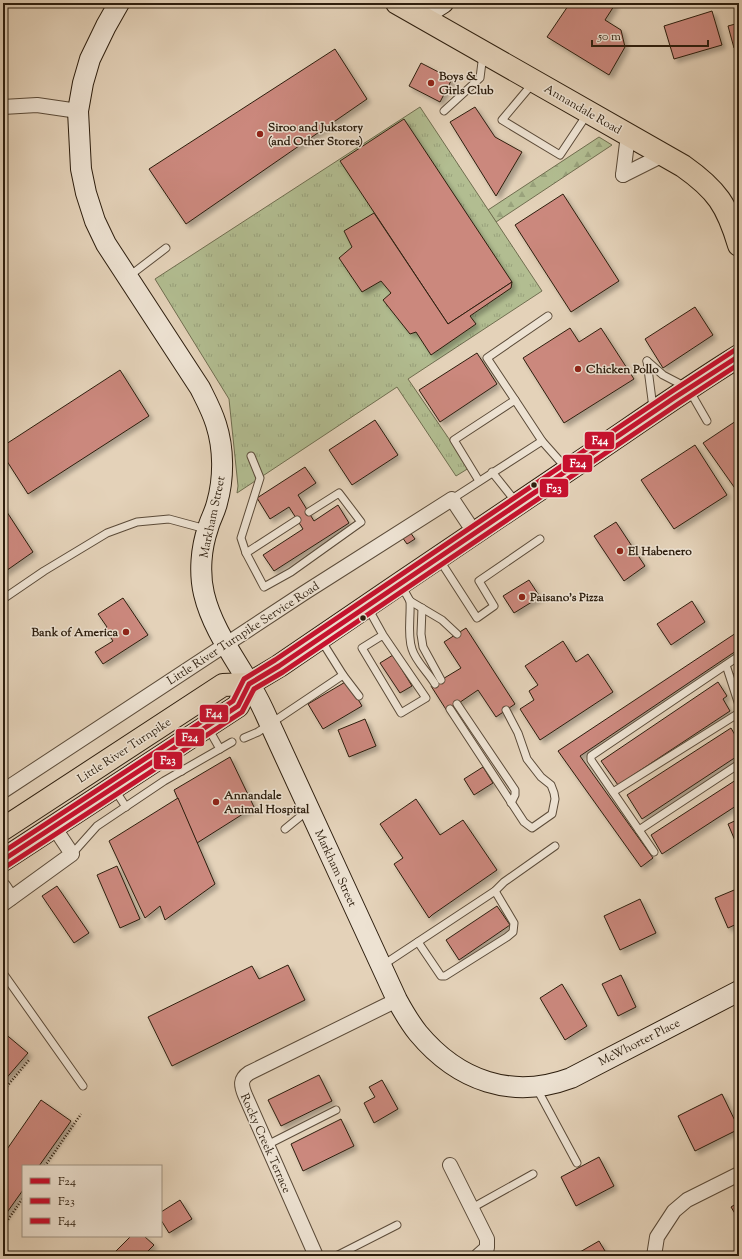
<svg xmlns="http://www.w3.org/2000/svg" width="742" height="1259" viewBox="0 0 742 1259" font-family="'Sorts Mill Goudy',serif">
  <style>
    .forest { fill: url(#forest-firs); stroke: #706e50 }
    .park { fill: url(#park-tufts); stroke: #706e50 }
    .building { fill: #cb887d; stroke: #2d1e0e; filter: url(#shadow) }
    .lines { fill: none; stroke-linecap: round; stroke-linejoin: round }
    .lane-casing { stroke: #5b4b39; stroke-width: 9 }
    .street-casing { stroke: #5b4b39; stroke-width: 16 }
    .secondary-casing { stroke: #2d1e0e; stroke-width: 22 }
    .primary-casing { stroke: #2d1e0e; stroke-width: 24 }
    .path { stroke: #2d1e0e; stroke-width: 2.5; stroke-dasharray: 1 2; stroke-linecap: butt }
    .lane { stroke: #ede2d2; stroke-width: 7 }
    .street { stroke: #ede2d2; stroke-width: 14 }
    .secondary { stroke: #ede2d2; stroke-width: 20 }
    .primary { stroke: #e4d2b9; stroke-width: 22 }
    .bus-1-casing { stroke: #ede2d2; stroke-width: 8 }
    .bus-2-casing { stroke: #ede2d2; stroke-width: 8 }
    .bus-3-casing { stroke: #ede2d2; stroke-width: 8 }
    .bus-1 { stroke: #c8102e; stroke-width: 5 }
    .bus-2 { stroke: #c8102e; stroke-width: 5 }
    .bus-3 { stroke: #c8102e; stroke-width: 5 }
    .poi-dot { fill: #8f2418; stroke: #ede2d2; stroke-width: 1.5 }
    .bus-dot { fill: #2d1e0e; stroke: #ede2d2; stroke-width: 1.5 }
    .labels { text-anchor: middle; stroke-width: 3; stroke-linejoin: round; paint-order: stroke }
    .poi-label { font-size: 12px; font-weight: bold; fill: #2d1e0e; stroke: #ede2d2; text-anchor: start }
    .street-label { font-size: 12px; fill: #2d1e0e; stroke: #ede2d2 }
    .line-badge { stroke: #ede2d2; stroke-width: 1.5 }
    .badge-label { font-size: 11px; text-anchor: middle; font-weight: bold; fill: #fff }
  </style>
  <defs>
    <pattern id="forest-firs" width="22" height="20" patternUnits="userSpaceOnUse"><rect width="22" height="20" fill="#b2bd91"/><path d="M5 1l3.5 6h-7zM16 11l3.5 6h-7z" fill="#99a27c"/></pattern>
    <pattern id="park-tufts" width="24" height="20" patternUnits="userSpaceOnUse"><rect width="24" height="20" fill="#b2bd91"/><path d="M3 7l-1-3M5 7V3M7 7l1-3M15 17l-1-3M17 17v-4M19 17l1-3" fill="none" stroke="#99a27c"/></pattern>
    <filter id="shadow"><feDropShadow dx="3.5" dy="3.5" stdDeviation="2" flood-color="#0004"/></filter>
  </defs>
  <rect width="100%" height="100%" fill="#e4d2b9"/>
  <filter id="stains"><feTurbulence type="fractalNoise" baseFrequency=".005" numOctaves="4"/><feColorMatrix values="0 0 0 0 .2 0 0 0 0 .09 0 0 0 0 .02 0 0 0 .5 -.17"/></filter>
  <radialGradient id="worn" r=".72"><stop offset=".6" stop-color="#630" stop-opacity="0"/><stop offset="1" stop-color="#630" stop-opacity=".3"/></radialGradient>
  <path class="forest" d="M599,137L612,145L496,222L488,210Z"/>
  <path class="park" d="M420,107L542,291L408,379L469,468L456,476L397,387L237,493L238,486L229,399L155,279Z"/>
  <g class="building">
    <path d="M578,3H614V6L605,20L621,30L625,47L609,75L547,37L568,6Z"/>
    <path d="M712,11L722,45L674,59L664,26Z"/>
    <path d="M739,23V46L734,48L728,26Z"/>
    <path d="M335,49L367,99L186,224L149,169Z"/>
    <path d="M421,63L452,79L440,102L409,86Z"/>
    <path d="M475,107L495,137L522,152L496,196L450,122Z"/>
    <path d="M404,119L512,282L448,324L340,161Z"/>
    <path d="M563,194L619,281L571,312L515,225Z"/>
    <path d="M374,213L448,324L512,282L511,288L470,316L476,324L431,355L416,332L410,334L383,300L391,293L381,281L362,292L339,258L352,247L344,231Z"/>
    <path d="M695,307L713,335L663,368L645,339Z"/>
    <path d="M570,328L579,342L601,328L634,379L564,423L523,358Z"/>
    <path d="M477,353L497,384L440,422L419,390Z"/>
    <path d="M120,370L149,416L28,494L3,455V446Z"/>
    <path d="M739,419V494L703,443Z"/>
    <path d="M375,420L398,455L352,485L329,450Z"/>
    <path d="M695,445L727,495L674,529L641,480Z"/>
    <path d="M305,467L316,483L298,495L314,521L338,505L349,523L274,571L263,555L303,529L289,507L270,519L257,498Z"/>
    <path d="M3,506L33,552L3,573Z"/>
    <path d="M616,522L645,566L624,581L594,536Z"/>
    <path d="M410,532L415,539L407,544L402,537Z"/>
    <path d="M529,580L540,597L514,613L503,596Z"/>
    <path d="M123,598L148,635L103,664L95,652L113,641L105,629L107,627L98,614Z"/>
    <path d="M692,601L705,622L671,645L657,624Z"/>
    <path d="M466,628L515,704L496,717L478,690L447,711L431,686L461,668L444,642Z"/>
    <path d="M739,631V649L580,756L653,858L641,867L558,751Z"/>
    <path d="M563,641L576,662L588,654L613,692L540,740L520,709L534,700L529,691L538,685L525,666Z"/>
    <path d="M393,655L412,686L400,693L380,663Z"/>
    <path d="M739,670V684L732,675Z"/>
    <path d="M347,681L362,706L323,729L308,704Z"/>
    <path d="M718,682L727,696L723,699L730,711L618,785L601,761Z"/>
    <path d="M365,719L376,746L349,757L338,730Z"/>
    <path d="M731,728L739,742V755L642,819L627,795Z"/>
    <path d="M230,757L254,807L197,843L174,790Z"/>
    <path d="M483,767L493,783L474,795L464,779Z"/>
    <path d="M739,778V804L662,854L651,835Z"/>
    <path d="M178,798L215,884L165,920L160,906L145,918L109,841Z"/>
    <path d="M416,799L440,835L463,820L497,870L432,915L429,918L394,864L403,858L380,824Z"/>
    <path d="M739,819V850L728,824Z"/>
    <path d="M117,866L140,919L120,928L97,875Z"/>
    <path d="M57,886L89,933L74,943L42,896Z"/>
    <path d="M739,888V923L728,928L715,898Z"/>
    <path d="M640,899L656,933L620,950L604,916Z"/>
    <path d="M497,906L510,925L459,960L446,940Z"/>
    <path d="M288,965L305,1000L172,1066L148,1017L252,966L259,979Z"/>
    <path d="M621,975L636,1007L618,1016L602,984Z"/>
    <path d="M562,984L587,1026L565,1040L540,998Z"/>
    <path d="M3,1032L28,1053L3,1082Z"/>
    <path d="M319,1075L332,1101L281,1126L268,1100Z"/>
    <path d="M382,1080L398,1109L374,1123L364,1103L375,1097L369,1087Z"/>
    <path d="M722,1094L739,1129L695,1151L678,1116Z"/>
    <path d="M41,1100L71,1121L39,1166H23V1190L3,1218V1155Z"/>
    <path d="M341,1119L354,1146L303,1171L291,1144Z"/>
    <path d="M599,1157L614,1186L576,1206L561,1177Z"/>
    <path d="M180,1200L192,1219L169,1233L161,1220V1212Z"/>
    <path d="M739,1202V1220L731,1207Z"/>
    <path d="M131,1236H144L154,1245L143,1256H119L115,1252Z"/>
    <path d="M599,1241L608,1256H573Z"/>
  </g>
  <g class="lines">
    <defs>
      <g id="lane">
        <path d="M533,83L502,120L560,155L588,113"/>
        <path d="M444,111L480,78L483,54"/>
        <path d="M128,277L166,248"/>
        <path d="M647,361L663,375L688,388L707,421"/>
        <path d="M647,361L653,408"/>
        <path d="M515,400L487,358L548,316"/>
        <path d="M492,472L516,502"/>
        <path d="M479,481L454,440L515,400L542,441"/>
        <path d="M452,499L542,441L566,468"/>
        <path d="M297,520L246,553L264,587L291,572L361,522L339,493L309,512"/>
        <path d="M246,553L241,538L260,478L251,456"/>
        <path d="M439,559L477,618L494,606L479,581L540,539"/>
        <path d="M401,585L410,601L442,620L457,634"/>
        <path d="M3,599L44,571L107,533L137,522L169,519L206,529"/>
        <path d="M410,601C411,616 407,635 412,649C416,662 428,672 435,684"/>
        <path d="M368,608L383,635L426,698L401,713L362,648L383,635"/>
        <path d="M422,608L421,634L423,647L441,680"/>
        <path d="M726,665L739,705"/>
        <path d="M343,675L359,696"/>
        <path d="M457,704L515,790V795L511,803"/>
        <path d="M450,709L524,822L532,828L552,814L555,799L554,793L551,785L541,777L527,759L518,733L506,710"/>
        <path d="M208,728L220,749"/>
        <path d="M244,738L258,732L343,675L321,640"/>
        <path d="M172,752L182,771"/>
        <path d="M115,790L126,807"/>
        <path d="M613,792L739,713"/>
        <path d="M285,829L307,811"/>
        <path d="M639,830L739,764"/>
        <path d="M654,852L591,760V756L739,656"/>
        <path d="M72,854L97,826L164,781L232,742"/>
        <path d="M418,942L441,976H445L507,937L513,932L514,923L495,891"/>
        <path d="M383,965L495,891L504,882L555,846"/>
        <path d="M3,973L83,1086"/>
        <path d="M536,1087L577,1163"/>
        <path d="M267,1145L336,1110"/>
        <path d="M472,1208L533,1174"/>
        <path d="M336,1256L397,1225"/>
      </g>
      <g id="street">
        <path d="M3,107L37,105L78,111"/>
        <path d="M623,175L663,155"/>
        <path d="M623,175L628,135"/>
        <path d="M3,791L304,593L452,499L474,532"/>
        <path d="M3,886L11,898"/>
        <path d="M3,904L72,854L54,827"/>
        <path d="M450,1165L487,1239V1248L478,1256"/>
        <path d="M316,1256L245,1095C241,1085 240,1079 249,1073L397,1000"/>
        <path d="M654,1256L657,1237L674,1211L687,1200L739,1174"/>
      </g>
      <g id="secondary">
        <path d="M119,3L106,26L90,59L83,83L78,111L81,169L86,193L95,221L106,244L200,388C206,400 212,411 216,424C224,449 224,478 217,503C215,512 210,520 208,528C201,548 199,573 204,594C214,636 245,670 263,709C308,806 352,903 397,1000C403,1011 410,1023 418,1033C458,1081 512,1100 571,1078L739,991"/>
        <path d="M421,17L443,3"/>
      </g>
      <g id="primary">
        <path d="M397,3L683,166C717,190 727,205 739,245"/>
        <path d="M3,829L223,685L249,684L279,666C375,600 471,535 568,470C625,432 681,392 739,356"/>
        <path d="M3,860L238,706L249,684"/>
      </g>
    </defs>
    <use href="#lane" class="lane-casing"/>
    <use href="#street" class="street-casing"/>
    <use href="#secondary" class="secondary-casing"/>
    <use href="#primary" class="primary-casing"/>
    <g class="path">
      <path d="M3,1091L29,1060"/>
      <path d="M45,1166L81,1114"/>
      <path d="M3,1227L23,1198"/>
    </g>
    <use href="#lane" class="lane"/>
    <use href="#street" class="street"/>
    <use href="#secondary" class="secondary"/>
    <use href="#primary" class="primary"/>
    <defs>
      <path id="bus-1" d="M3,860L238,706L249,684L279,666L674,398L739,356"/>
      <path id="bus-2" d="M7,866L242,712L254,689L283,672L678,404L739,364"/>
      <path id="bus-3" d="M3,852L233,701L244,679L275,660L671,392L735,350"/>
    </defs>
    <use href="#bus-1" class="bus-1-casing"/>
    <use href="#bus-2" class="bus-2-casing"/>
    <use href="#bus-3" class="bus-3-casing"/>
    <use href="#bus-1" class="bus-1"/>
    <use href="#bus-2" class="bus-2"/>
    <use href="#bus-3" class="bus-3"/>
  </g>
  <g class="poi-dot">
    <circle cx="431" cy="83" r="4"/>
    <circle cx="260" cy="134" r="4"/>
    <circle cx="578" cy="369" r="4"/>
    <circle cx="620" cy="551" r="4"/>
    <circle cx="522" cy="597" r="4"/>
    <circle cx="126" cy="632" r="4"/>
    <circle cx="216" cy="802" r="4"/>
  </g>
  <g class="bus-dot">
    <circle cx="534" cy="485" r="3.5"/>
    <circle cx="363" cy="618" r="3.5"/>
  </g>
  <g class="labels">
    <g class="poi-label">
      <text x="439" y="80">Boys &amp;<tspan x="439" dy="14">Girls Club</tspan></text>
      <text x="268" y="131">Siroo and Jukstory<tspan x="268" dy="14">(and Other Stores)</tspan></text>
      <text x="586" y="373">Chicken Pollo</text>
      <text x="628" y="555">El Habenero</text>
      <text x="530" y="601">Paisano's Pizza</text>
      <text x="118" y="636" text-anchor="end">Bank of America</text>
      <text x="224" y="799">Annandale<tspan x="224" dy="14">Animal Hospital</tspan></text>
    </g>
    <g class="street-label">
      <text transform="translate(583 109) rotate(30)" y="4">Annandale Road</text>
      <text transform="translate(212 517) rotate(-78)" y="4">Markham Street</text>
      <text transform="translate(243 633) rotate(-33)" y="4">Little River Turnpike Service Road</text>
      <text transform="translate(124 750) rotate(-33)" y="4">Little River Turnpike</text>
      <text transform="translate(336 868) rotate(65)" y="4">Markham Street</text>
      <text transform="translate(639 1042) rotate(-27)" y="4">McWhorter Place</text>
      <text transform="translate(266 1143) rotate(66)" y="4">Rocky Creek Terrace</text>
    </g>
  </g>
  <g class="line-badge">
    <rect x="584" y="431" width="31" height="19" rx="4" fill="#c8102e"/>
    <rect x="562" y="454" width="31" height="19" rx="4" fill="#c8102e"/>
    <rect x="539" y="478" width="30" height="20" rx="4" fill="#c8102e"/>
    <rect x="199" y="704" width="30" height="19" rx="4" fill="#c8102e"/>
    <rect x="175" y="728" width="30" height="19" rx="4" fill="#c8102e"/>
    <rect x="153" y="751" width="30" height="19" rx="4" fill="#c8102e"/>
  </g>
  <g class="badge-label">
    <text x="600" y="444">F44</text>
    <text x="578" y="467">F24</text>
    <text x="554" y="492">F23</text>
    <text x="214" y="717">F44</text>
    <text x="190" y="741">F24</text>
    <text x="168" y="764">F23</text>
  </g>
  <rect width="742" height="1259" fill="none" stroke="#e4d2b9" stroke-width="16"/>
  <rect x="4" y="4" width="734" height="1251" fill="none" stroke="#2d1e0e" stroke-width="2"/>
  <rect x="8" y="8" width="726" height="1243" fill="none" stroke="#2d1e0e"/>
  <rect x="22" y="1165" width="140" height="72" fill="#ede2d2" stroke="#a09484"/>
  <rect x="30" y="1178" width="20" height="6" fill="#c8102e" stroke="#a09484"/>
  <text x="58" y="1185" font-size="12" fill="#2d1e0e">F24</text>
  <rect x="30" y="1198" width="20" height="6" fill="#c8102e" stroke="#a09484"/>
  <text x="58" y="1205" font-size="12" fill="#2d1e0e">F23</text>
  <rect x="30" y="1218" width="20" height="6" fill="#c8102e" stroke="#a09484"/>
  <text x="58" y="1225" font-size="12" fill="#2d1e0e">F44</text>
  <path d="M592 40v6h116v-6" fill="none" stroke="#2d1e0e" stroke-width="2"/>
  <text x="598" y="40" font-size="12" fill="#2d1e0e" stroke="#ede2d2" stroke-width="3" paint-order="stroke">50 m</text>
  <rect width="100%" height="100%" filter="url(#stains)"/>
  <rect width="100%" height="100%" fill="url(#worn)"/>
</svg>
